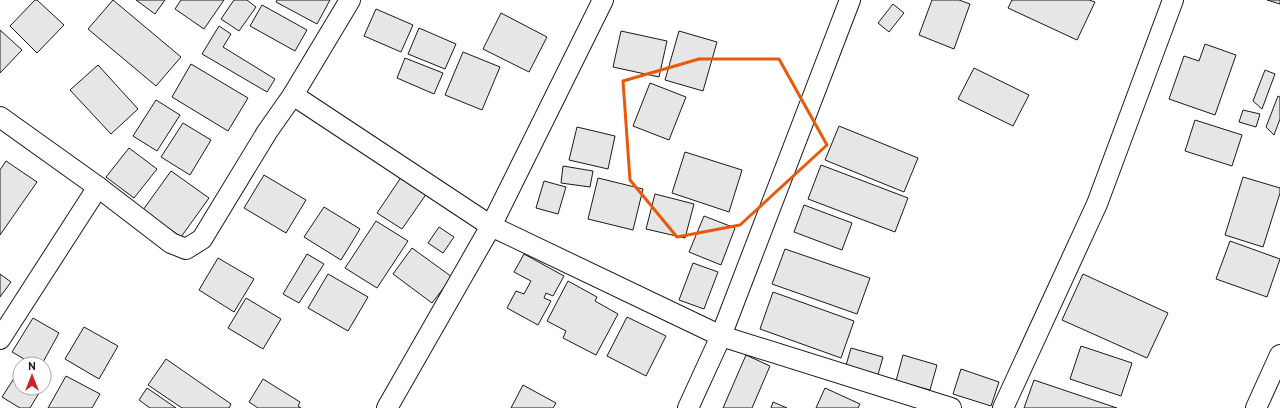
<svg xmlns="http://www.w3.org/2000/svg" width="1280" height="408" viewBox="0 0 1280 408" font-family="Overpass,sans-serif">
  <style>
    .building { fill: #e6e6e6; stroke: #1a1a1a }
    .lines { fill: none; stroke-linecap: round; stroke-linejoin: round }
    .street-casing { stroke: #1a1a1a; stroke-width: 22 }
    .street { stroke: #fff; stroke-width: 20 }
    .marked { fill: none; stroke: #e8590c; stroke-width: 3; stroke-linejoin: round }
  </style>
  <rect width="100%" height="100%" fill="#fff"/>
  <g class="building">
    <path d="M35,0H37L64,25L37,53L10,26Z"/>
    <path d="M113,0L181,57L156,86L88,29Z"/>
    <path d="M136,0H165L155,14Z"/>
    <path d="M181,0H224L204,29L175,9Z"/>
    <path d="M234,0H247L256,7L239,31L221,19Z"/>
    <path d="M277,0H330L317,24L276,2Z"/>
    <path d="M932,0H959L970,4L954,49L919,35Z"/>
    <path d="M1012,0H1089L1095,2L1077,40L1008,8Z"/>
    <path d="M1267,0H1280V4Z"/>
    <path d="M893,4L904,13L889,32L878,23Z"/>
    <path d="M262,5L307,30L295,51L250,26Z"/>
    <path d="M376,9L413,25L401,52L364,36Z"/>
    <path d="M501,13L547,37L529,72L483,49Z"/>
    <path d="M219,26L231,34L223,47L275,79L267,92L202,54Z"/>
    <path d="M419,28L456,44L445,69L408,54Z"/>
    <path d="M0,30L22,50L0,73Z"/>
    <path d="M621,31L667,41L659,77L613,67Z"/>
    <path d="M679,31L717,42L703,91L665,80Z"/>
    <path d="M1205,44L1236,55L1215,115L1169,99L1184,56L1199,61Z"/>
    <path d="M463,52L500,67L482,110L445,95Z"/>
    <path d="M405,58L443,73L434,94L397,78Z"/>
    <path d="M191,64L248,98L228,131L172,97Z"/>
    <path d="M98,65L138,109L111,134L70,90Z"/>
    <path d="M974,68L1029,95L1013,126L958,99Z"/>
    <path d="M1265,70L1275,74L1262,109L1253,101Z"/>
    <path d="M650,83L686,97L669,140L633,126Z"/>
    <path d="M1278,96L1280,97V119L1274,135L1266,127Z"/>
    <path d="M156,100L180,115L157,151L133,136Z"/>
    <path d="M1243,110L1260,114L1256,127L1239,122Z"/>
    <path d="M1195,120L1242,135L1232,166L1185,151Z"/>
    <path d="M183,123L211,140L190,175L161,157Z"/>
    <path d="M839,126L918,158L904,192L825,160Z"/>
    <path d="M577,127L615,136L608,169L569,160Z"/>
    <path d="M129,148L157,169L134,198L106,177Z"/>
    <path d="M685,152L742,170L729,212L672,193Z"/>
    <path d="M6,161L37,182L0,235V170Z"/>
    <path d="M821,165L908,198L895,232L808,199Z"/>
    <path d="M563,166L593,171L590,187L561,183Z"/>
    <path d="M171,171L209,198L181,237L143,210Z"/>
    <path d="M264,175L306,200L286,233L244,208Z"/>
    <path d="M402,176L427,193L402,229L377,213Z"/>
    <path d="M1243,177L1280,188V193L1263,247L1225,235Z"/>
    <path d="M598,178L643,189L633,230L588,219Z"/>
    <path d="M544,181L566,187L558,214L536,208Z"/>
    <path d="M655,194L694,204L685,238L646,229Z"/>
    <path d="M804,205L852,223L842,250L794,232Z"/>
    <path d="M324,207L360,229L341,260L304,237Z"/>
    <path d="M704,216L735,228L721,265L689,252Z"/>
    <path d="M376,221L408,241L377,288L345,268Z"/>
    <path d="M439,227L454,237L443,253L428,243Z"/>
    <path d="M1230,241L1280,259L1267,297L1216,279Z"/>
    <path d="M412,248L452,277L432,303L393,274Z"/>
    <path d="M785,249L870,278L857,314L772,284Z"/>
    <path d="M307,254L324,264L299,303L283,294Z"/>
    <path d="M524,254L564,276L553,296L546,293L544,298L551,301L538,325L507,308L516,291L524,294L531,281L514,272Z"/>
    <path d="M218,258L254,279L234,312L199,290Z"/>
    <path d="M693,263L718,272L704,309L679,300Z"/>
    <path d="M0,274L11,282L0,297Z"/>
    <path d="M328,274L368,297L348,331L308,308Z"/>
    <path d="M1083,274L1168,313L1147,358L1062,320Z"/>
    <path d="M568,281L597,297L595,301L618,314L596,355L563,338L566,331L547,321Z"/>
    <path d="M773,292L854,321L841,358L760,329Z"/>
    <path d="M246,298L281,319L263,349L228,328Z"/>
    <path d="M627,317L666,336L646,376L607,356Z"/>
    <path d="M33,318L59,333L42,364H33L12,352Z"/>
    <path d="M84,327L118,346L99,379L65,359Z"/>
    <path d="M1081,346L1132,363L1121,396L1070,379Z"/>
    <path d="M851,348L883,357L877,378L845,369Z"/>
    <path d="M746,355L770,366L752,408H723Z"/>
    <path d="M903,355L937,365L930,390L896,381Z"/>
    <path d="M166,359L231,404L229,408H182L148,385Z"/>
    <path d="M20,369V388H42L30,408H20L2,397Z"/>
    <path d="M961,369L999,382L991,406L953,394Z"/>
    <path d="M66,376L100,394L92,408H48Z"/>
    <path d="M263,379L300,402L298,406L301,408H258L249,402Z"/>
    <path d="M1034,380L1117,408H1024Z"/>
    <path d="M523,385L556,403L553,408H511Z"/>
    <path d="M147,388L176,408H150L139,400Z"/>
    <path d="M825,388L860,404L858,408H816Z"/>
    <path d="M773,402L787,408H771Z"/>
  </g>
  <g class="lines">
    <defs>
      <g id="street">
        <path d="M293,95L491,226L721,336L951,408"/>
        <path d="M0,117L98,187L171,243L186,249L202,239L267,132L293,95L350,0"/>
        <path d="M0,339L98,187"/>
        <path d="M387,408L491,226L603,0"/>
        <path d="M688,408L721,336L850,0"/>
        <path d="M1003,408L1097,204L1173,0"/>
        <path d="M1256,408L1280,355"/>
      </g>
    </defs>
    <use href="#street" class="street-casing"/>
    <use href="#street" class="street"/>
  </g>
  <path class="marked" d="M699,59H779L827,145L740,225L677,237L630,180L623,81Z"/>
  <g transform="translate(32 376)"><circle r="19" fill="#ffffff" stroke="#a3a3a3"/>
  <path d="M0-3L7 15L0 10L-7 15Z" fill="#c62828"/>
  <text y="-6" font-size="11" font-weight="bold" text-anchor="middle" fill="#1a1a1a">N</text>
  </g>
</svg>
